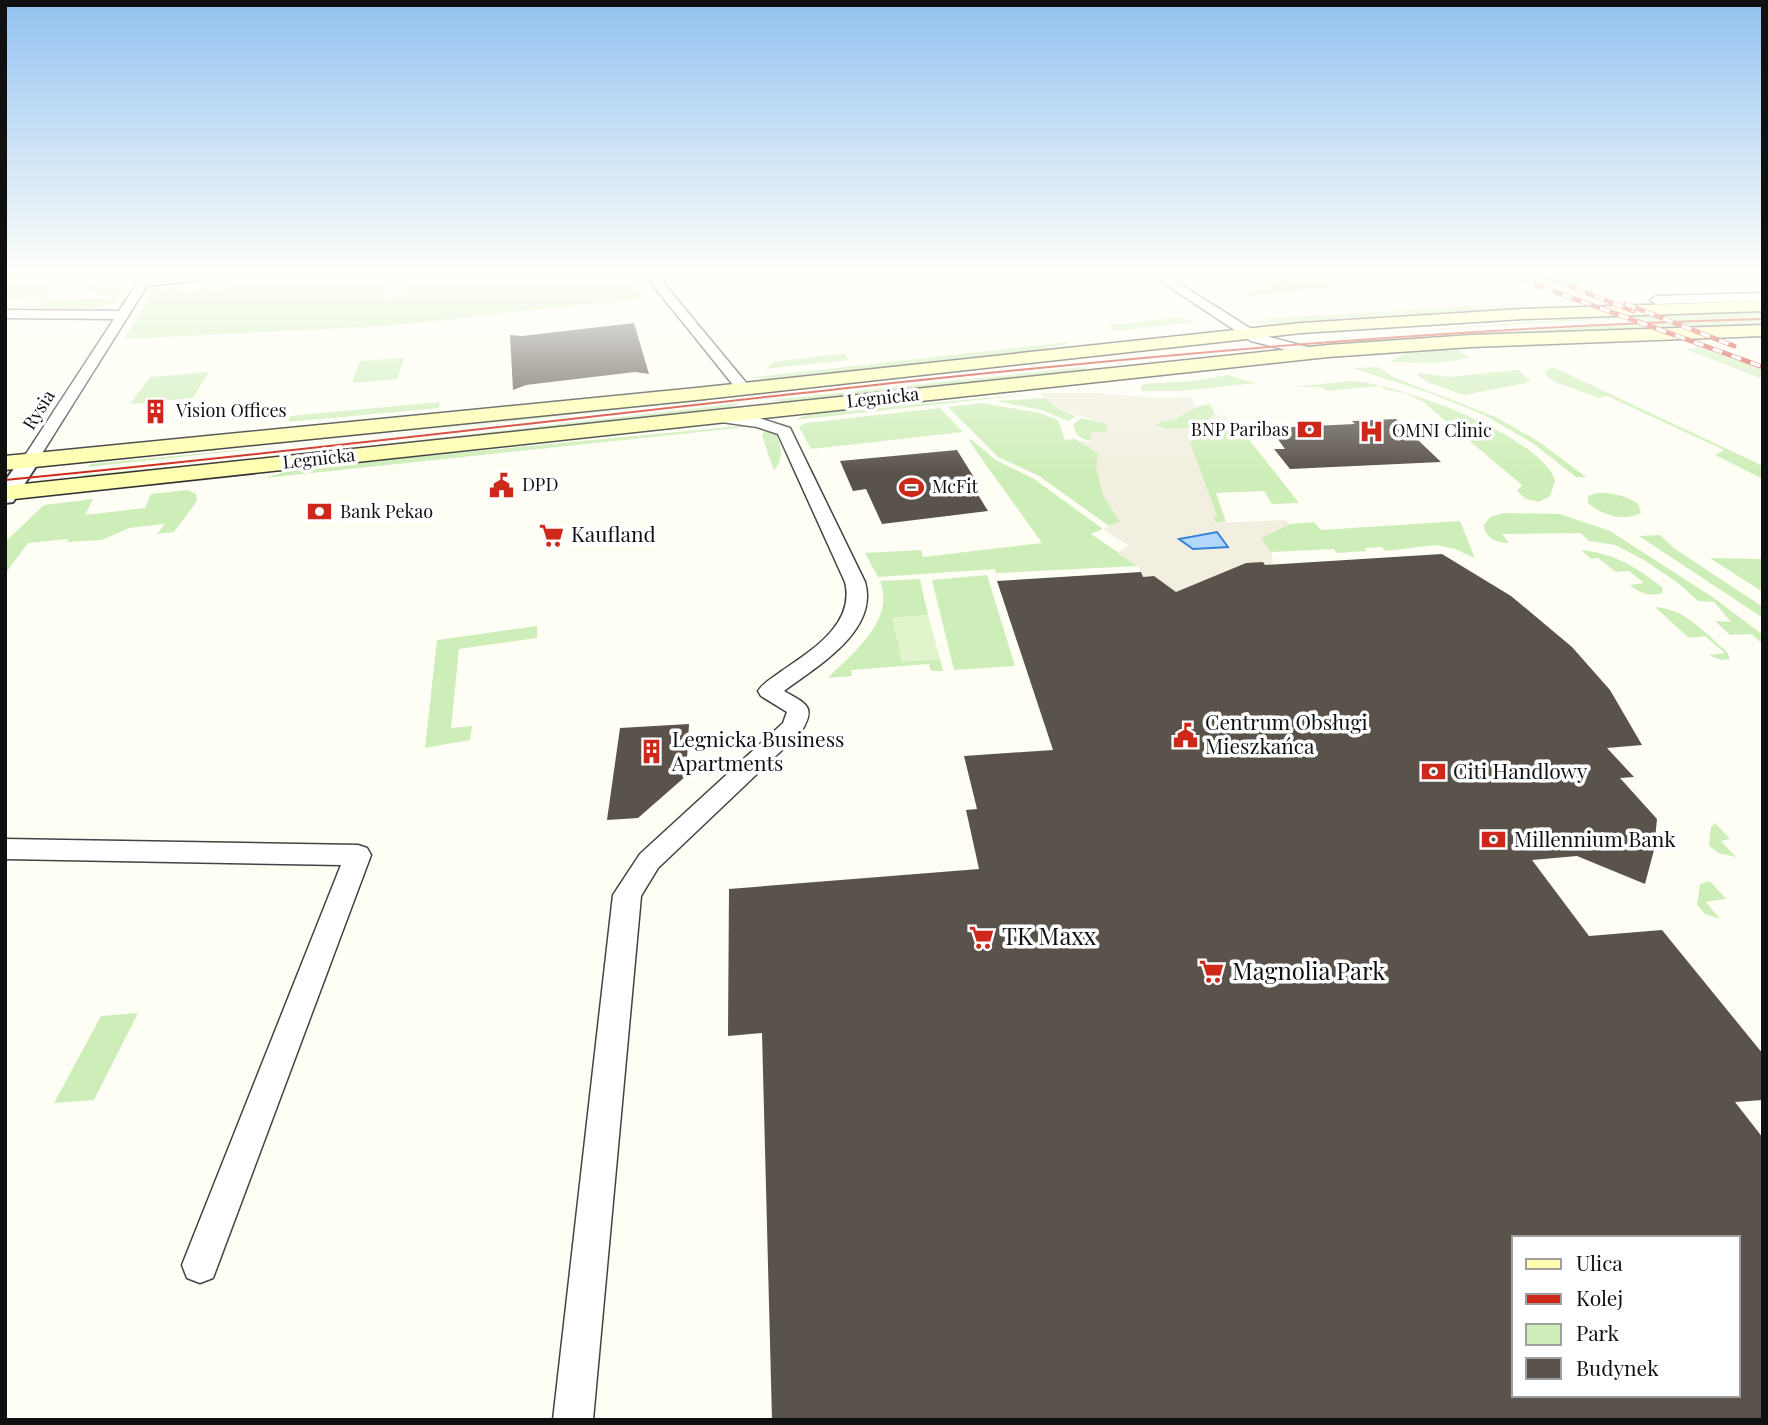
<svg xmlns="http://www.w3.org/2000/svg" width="1768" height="1425" viewBox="0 0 1768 1425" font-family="'Playfair Display',serif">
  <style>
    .green { fill: #ceeeb9 }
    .forest { fill: #afe097 }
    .pitch { fill: #e1f4cc }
    .plaza { fill: #f2efe0 }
    .water { fill: #b4d8fb; stroke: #3483d9; stroke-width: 2 }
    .building { fill: #5a534c; fill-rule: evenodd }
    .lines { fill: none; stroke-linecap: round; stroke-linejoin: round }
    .minor-casing { stroke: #434343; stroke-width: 3 }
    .tertiary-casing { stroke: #434343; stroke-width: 4 }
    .secondary-casing { stroke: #323232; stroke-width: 3 }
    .minor { fill: #fff; fill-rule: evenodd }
    .tertiary { fill: #fff; fill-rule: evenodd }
    .secondary { fill: #feffaf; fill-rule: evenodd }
    .tram { stroke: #ce281b; stroke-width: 2 }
    .rail-casing { stroke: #ce281b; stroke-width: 5 }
    .rail { stroke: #fff; stroke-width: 3.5; stroke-dasharray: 10; stroke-linecap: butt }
    .labels { text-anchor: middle; stroke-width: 7; stroke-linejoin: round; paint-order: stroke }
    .far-street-label { font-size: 18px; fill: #101010; stroke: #fff }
    .far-poi-label { font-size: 18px; fill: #101010; stroke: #fff; text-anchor: start }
    .poi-label { font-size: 21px; fill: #101010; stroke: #fff; text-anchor: start }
    .near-poi-label { font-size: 24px; fill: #101010; stroke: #fff; text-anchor: start }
  </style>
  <rect width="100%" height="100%" fill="#fffef4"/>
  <g class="green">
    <path d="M44,274H62L42,298L5,299V283Z"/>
    <path d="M78,274H109L101,287L127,285L121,295C102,295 90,295 77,280Z"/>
    <path d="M316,274H390L386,290L377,294L384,297L408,294L405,274H619L626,282L635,284L647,298L388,326L124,339L154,291L182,284L184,293Z"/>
    <path d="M119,297L114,303L92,309L38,308L45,300Z"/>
    <path d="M1482,305L1551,308L1270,325L1252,322L1274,318Z"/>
    <path d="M1763,310V326L1355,344L1346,341L1634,324L1619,318L1345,336L1636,314Z"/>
    <path d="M1181,317L1195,322L1116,331L1109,325Z"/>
    <path d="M1066,342L1068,344L1032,351L768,379L747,378Z"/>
    <path d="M1700,347L1763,369V379L1684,349Z"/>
    <path d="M1459,350L1470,358L1437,363L1391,362C1401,348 1443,351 1459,350Z"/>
    <path d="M845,353L849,360L764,369L774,362Z"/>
    <path d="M404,358L397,379L352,383L360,361Z"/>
    <path d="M1083,367L1087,371L787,403L771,400Z"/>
    <path d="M1379,367L1393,377L1496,417L1538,441L1586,477H1576L1534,444L1484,415L1432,394L1352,368Z"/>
    <path d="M1553,367L1763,466V479L1715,455L1724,450L1607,396L1599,398L1557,383L1547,377L1545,371Z"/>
    <path d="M1514,370H1519L1531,382L1464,395L1429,383L1417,375L1420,373L1449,377Z"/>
    <path d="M209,372L193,398L130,404L150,377Z"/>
    <path d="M1228,375L1256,383L1181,391H1140L1143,384L1193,381Z"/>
    <path d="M1350,381C1393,381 1544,437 1555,481L1550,496L1539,502L1526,499L1517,491L1522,485L1423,402L1405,393L1386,390L1381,386L1327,391L1321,387H1294Z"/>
    <path d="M1034,394L795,420L811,413Z"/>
    <path d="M726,396L734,397L88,467L90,464L312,443Z"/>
    <path d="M1046,398L1061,410L1076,416L1068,421L1042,410L995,401Z"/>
    <path d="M440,402L439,408L288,422L290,416Z"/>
    <path d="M741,403L726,409L81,479L83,475L248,460Z"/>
    <path d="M981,403L1040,413L1058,420L1065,440L1075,439L1098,453C1095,477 1106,504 1121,522L1109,526L1039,476L998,457L948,407Z"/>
    <path d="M1210,404L1214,413C1205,432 1169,435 1154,424C1174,419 1192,406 1210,404Z"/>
    <path d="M940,408L963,432L811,449L799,427L806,423Z"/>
    <path d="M1081,418L1108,424L1106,432C1092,442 1079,445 1073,425Z"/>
    <path d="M1233,419L1299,503L1272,504L1264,491L1216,493L1226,522L1215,523L1213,516L1216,515L1190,443L1207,430Z"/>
    <path d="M750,425L738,428L265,478L290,470L415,457Z"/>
    <path d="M766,431L777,435C781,446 784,460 774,470L763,439L762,434Z"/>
    <path d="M972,440L996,460L1034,479L1103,529L1091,534L1138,566L996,573L995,569L878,577L865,553L921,550L923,557L1042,543L969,441Z"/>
    <path d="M188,490L196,494L197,501L174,532L157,534L165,524L129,528L102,540L67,542L68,539L28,543L5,574V542L44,505L93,499L85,515L145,508L151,494Z"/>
    <path d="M1593,494C1609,491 1625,495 1638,504L1641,513C1624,522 1601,515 1588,503V496Z"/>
    <path d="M1504,513L1560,514L1610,531L1714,598L1763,635V644L1751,634L1730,635L1715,621L1731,622L1714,602L1698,601L1678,583L1644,560L1615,545L1589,541L1581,533L1502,534L1509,543C1497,543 1485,538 1484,525L1490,517Z"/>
    <path d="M1460,521L1475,558L1455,549L1436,545L1385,551L1382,547L1365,548L1367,551L1336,553L1334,549L1271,552L1260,538L1290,524L1314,522L1321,530Z"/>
    <path d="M1660,535L1675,549L1763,607V618L1639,536Z"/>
    <path d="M1581,550C1614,553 1638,568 1663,588L1662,593C1650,597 1639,593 1630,585L1644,583L1629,571L1616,572L1598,558L1591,559Z"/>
    <path d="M1710,558L1763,559V592Z"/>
    <path d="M987,575L1015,666L954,670L932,580Z"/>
    <path d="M920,579L928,615L893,618L902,661L940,659L943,671H931L929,664L851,670L852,676L828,678C852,653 896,621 880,581Z"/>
    <path d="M1655,607C1685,608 1706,634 1727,652L1730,659L1721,660L1709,655L1725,653L1705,636L1689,638Z"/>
    <path d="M537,626V638L459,649L451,728L472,726L470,740L425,748L437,640Z"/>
    <path d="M1715,823L1730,839L1721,841L1736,857L1718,853L1709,845L1711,827Z"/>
    <path d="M1710,881L1726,899L1706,902L1720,919L1705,914L1697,905L1700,884Z"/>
    <path d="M138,1013L94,1100L54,1103L101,1016Z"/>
  </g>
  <path class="forest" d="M1313,278L1333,287L1249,296L1243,292L1268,289L1278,282Z"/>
  <path class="pitch" d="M928,615L940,659L902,662L892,618Z"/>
  <path class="plaza" d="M1040,393H1094L1160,398L1191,397L1195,406L1191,410L1177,418L1154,424L1161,429L1195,428L1210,420L1214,413L1230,420L1207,430L1190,443L1217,516L1213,517L1216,523L1286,520L1290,524L1261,538L1271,552L1274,564L1267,569L1262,562L1246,563L1176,592L1154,576L1143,577L1138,566L1118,554L1117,552L1129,546L1103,529L1120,522L1103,495L1096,467L1098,453L1078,441H1092L1090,432H1106L1108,424L1061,410Z"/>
  <path class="water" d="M1217,532L1228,547L1193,549L1179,539Z"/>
  <g class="building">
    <path d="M634,323L649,374L635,372L526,385L513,390L510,335L522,336Z"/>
    <path d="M1396,419L1441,462L1290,469L1274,449H1285L1270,428L1355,424L1352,421Z"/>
    <path d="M957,450L978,484L972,485L988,511L882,524L866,489L853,491L840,461Z"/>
    <path d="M1442,554L1511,596L1572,647L1610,690L1642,745L1607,748L1634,777L1620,778L1657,819L1654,850L1645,884L1577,856L1532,860L1589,936L1662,930L1763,1054V1100L1735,1102L1763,1138V1420H772L762,1033L728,1036L729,889L979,869L966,810L977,809L964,756L1053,750L997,581L1141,572L1143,577L1154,576L1176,592L1246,563L1263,562L1265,565ZM1514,1238H1738V1395H1514Z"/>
    <path d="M689,724L686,776L638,818L607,820L620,728Z"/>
  </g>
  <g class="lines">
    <defs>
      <g id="minor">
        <path d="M143,274H155L152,278L191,274H224L218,278L147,286L36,463H24L22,460L114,319L5,318V310L119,311Z"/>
        <path d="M644,274H656L748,385L750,388L748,391H738Z"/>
        <path d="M1150,274H1164L1261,335L1319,350L1321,353L1314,357L1251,341Z"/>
        <path d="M1763,293V301L1656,304L1650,300L1656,296Z"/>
        <path d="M712,412L759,418L790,428L865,582C879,631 817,666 784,691C806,704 817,706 801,732L658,868L641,896L593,1420H553L613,895L640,854L783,723L787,712L761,696L758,691C763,683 771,679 779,673C809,652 856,625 845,582L778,434L757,427L707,420L704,417L707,414Z"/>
        <path d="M5,839L358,845L367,848L371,855L213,1278L200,1283L187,1278L182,1265L341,865L5,859Z"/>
      </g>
      <path id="tertiary" d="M30,454L37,456L40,460L13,502L5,503V481L23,456Z"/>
      <g id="secondary">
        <path d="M1763,301V311L1523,319L1301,333L696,400L5,470V456L696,388L1301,323L1523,309Z"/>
        <path d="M1763,325V336L1471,347L1328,357L5,500V486L1328,345L1471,335Z"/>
      </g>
    </defs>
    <use href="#minor" class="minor-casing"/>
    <use href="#tertiary" class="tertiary-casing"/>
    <use href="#secondary" class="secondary-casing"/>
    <use href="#minor" class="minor"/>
    <use href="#tertiary" class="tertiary"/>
    <use href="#secondary" class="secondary"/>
    <path class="tram" d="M5,480C591,424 1174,334 1763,319"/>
    <defs>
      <g id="rail">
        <path d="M1506,274L1763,367"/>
        <path d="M1539,274L1633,311"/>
        <path d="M1626,304L1734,346"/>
      </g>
    </defs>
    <use href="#rail" class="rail-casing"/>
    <use href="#rail" class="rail"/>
  </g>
  <linearGradient id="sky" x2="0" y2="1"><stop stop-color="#93c2f0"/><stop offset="0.58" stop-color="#fffffa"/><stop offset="1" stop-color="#fffffa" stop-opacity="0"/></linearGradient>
  <rect width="1768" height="473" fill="url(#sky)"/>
  <defs>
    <symbol id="building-bare" viewBox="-9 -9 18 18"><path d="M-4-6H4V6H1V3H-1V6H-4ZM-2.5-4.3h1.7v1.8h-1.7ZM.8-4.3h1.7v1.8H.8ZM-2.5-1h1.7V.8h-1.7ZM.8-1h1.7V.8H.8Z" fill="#ce281b" stroke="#fff" stroke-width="2.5" paint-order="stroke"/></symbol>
    <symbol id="bank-bare" viewBox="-9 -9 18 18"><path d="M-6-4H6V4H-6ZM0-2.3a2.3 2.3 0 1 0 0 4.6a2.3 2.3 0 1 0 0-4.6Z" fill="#ce281b" stroke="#fff" stroke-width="2.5" paint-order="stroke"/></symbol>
    <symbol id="hospital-bare" viewBox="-9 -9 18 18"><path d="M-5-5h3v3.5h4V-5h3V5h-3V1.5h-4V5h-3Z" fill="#ce281b" stroke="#fff" stroke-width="2.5" paint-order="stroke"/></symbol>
    <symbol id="civic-bare" viewBox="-9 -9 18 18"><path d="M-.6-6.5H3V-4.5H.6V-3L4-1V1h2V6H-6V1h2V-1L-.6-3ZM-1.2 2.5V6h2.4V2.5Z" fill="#ce281b" stroke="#fff" stroke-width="2.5" paint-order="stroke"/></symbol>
    <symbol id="stadium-bare" viewBox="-9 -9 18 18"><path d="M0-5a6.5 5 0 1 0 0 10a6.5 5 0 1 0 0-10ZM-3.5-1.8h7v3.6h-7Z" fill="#ce281b" stroke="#fff" stroke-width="2.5" paint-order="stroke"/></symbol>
    <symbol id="supermarket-bare" viewBox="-9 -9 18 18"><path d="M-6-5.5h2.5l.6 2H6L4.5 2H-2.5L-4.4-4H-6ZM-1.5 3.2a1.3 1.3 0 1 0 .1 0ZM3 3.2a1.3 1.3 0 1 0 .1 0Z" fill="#ce281b" stroke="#fff" stroke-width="2.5" paint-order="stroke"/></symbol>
  </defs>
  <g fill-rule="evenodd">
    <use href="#building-bare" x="138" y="394" width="35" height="35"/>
    <use href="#bank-bare" x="1292" y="412" width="35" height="35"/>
    <use href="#hospital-bare" x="1354" y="414" width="35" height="35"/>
    <use href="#civic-bare" x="484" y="468" width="35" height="35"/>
    <use href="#stadium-bare" x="894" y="470" width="35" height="35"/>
    <use href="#bank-bare" x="302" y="494" width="35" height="35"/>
    <use href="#supermarket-bare" x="534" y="518" width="35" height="35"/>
    <use href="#civic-bare" x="1168" y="718" width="35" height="35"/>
    <use href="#building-bare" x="634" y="734" width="35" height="35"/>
    <use href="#bank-bare" x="1416" y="754" width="35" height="35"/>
    <use href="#bank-bare" x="1476" y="822" width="35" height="35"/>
    <use href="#supermarket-bare" x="964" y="920" width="35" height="35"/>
    <use href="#supermarket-bare" x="1194" y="954" width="35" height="35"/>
  </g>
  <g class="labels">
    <g class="far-street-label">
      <text transform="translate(883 398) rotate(-6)" y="6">Legnicka</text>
      <text transform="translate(39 410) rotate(-58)" y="6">Rysia</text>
      <text transform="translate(319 459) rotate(-6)" y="6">Legnicka</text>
    </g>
    <g class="far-poi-label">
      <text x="176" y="417">Vision Offices</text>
      <text x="1289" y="436" text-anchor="end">BNP Paribas</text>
      <text x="1392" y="437">OMNI Clinic</text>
      <text x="522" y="491">DPD</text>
      <text x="932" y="493">McFit</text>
      <text x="340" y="518">Bank Pekao</text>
    </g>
    <g class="poi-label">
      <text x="571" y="542">Kaufland</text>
      <text x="1205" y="730">Centrum Obsługi<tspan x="1205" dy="24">Mieszkańca</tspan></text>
      <text x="672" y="747">Legnicka Business<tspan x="672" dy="24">Apartments</tspan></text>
      <text x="1453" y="779">Citi Handlowy</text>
      <text x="1514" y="847">Millennium Bank</text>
    </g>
    <g class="near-poi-label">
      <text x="1002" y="945">TK Maxx</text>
      <text x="1232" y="980">Magnolia Park</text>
    </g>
  </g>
  <rect width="1768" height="1425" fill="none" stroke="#101010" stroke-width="14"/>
  <rect x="1512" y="1236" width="228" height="161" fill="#ffffff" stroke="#9f9f9f" stroke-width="2"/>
  <rect x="1526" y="1259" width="35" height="10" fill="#feffaf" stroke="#9f9f9f" stroke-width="2"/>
  <text x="1576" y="1271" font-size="21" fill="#101010">Ulica</text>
  <rect x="1526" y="1294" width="35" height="10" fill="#ce281b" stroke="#9f9f9f" stroke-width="2"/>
  <text x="1576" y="1306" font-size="21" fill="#101010">Kolej</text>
  <rect x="1526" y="1324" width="35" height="21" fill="#ceeeb9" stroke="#9f9f9f" stroke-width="2"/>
  <text x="1576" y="1341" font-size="21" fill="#101010">Park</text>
  <rect x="1526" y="1358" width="35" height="21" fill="#5a534c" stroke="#9f9f9f" stroke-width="2"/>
  <text x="1576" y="1376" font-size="21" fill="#101010">Budynek</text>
</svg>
